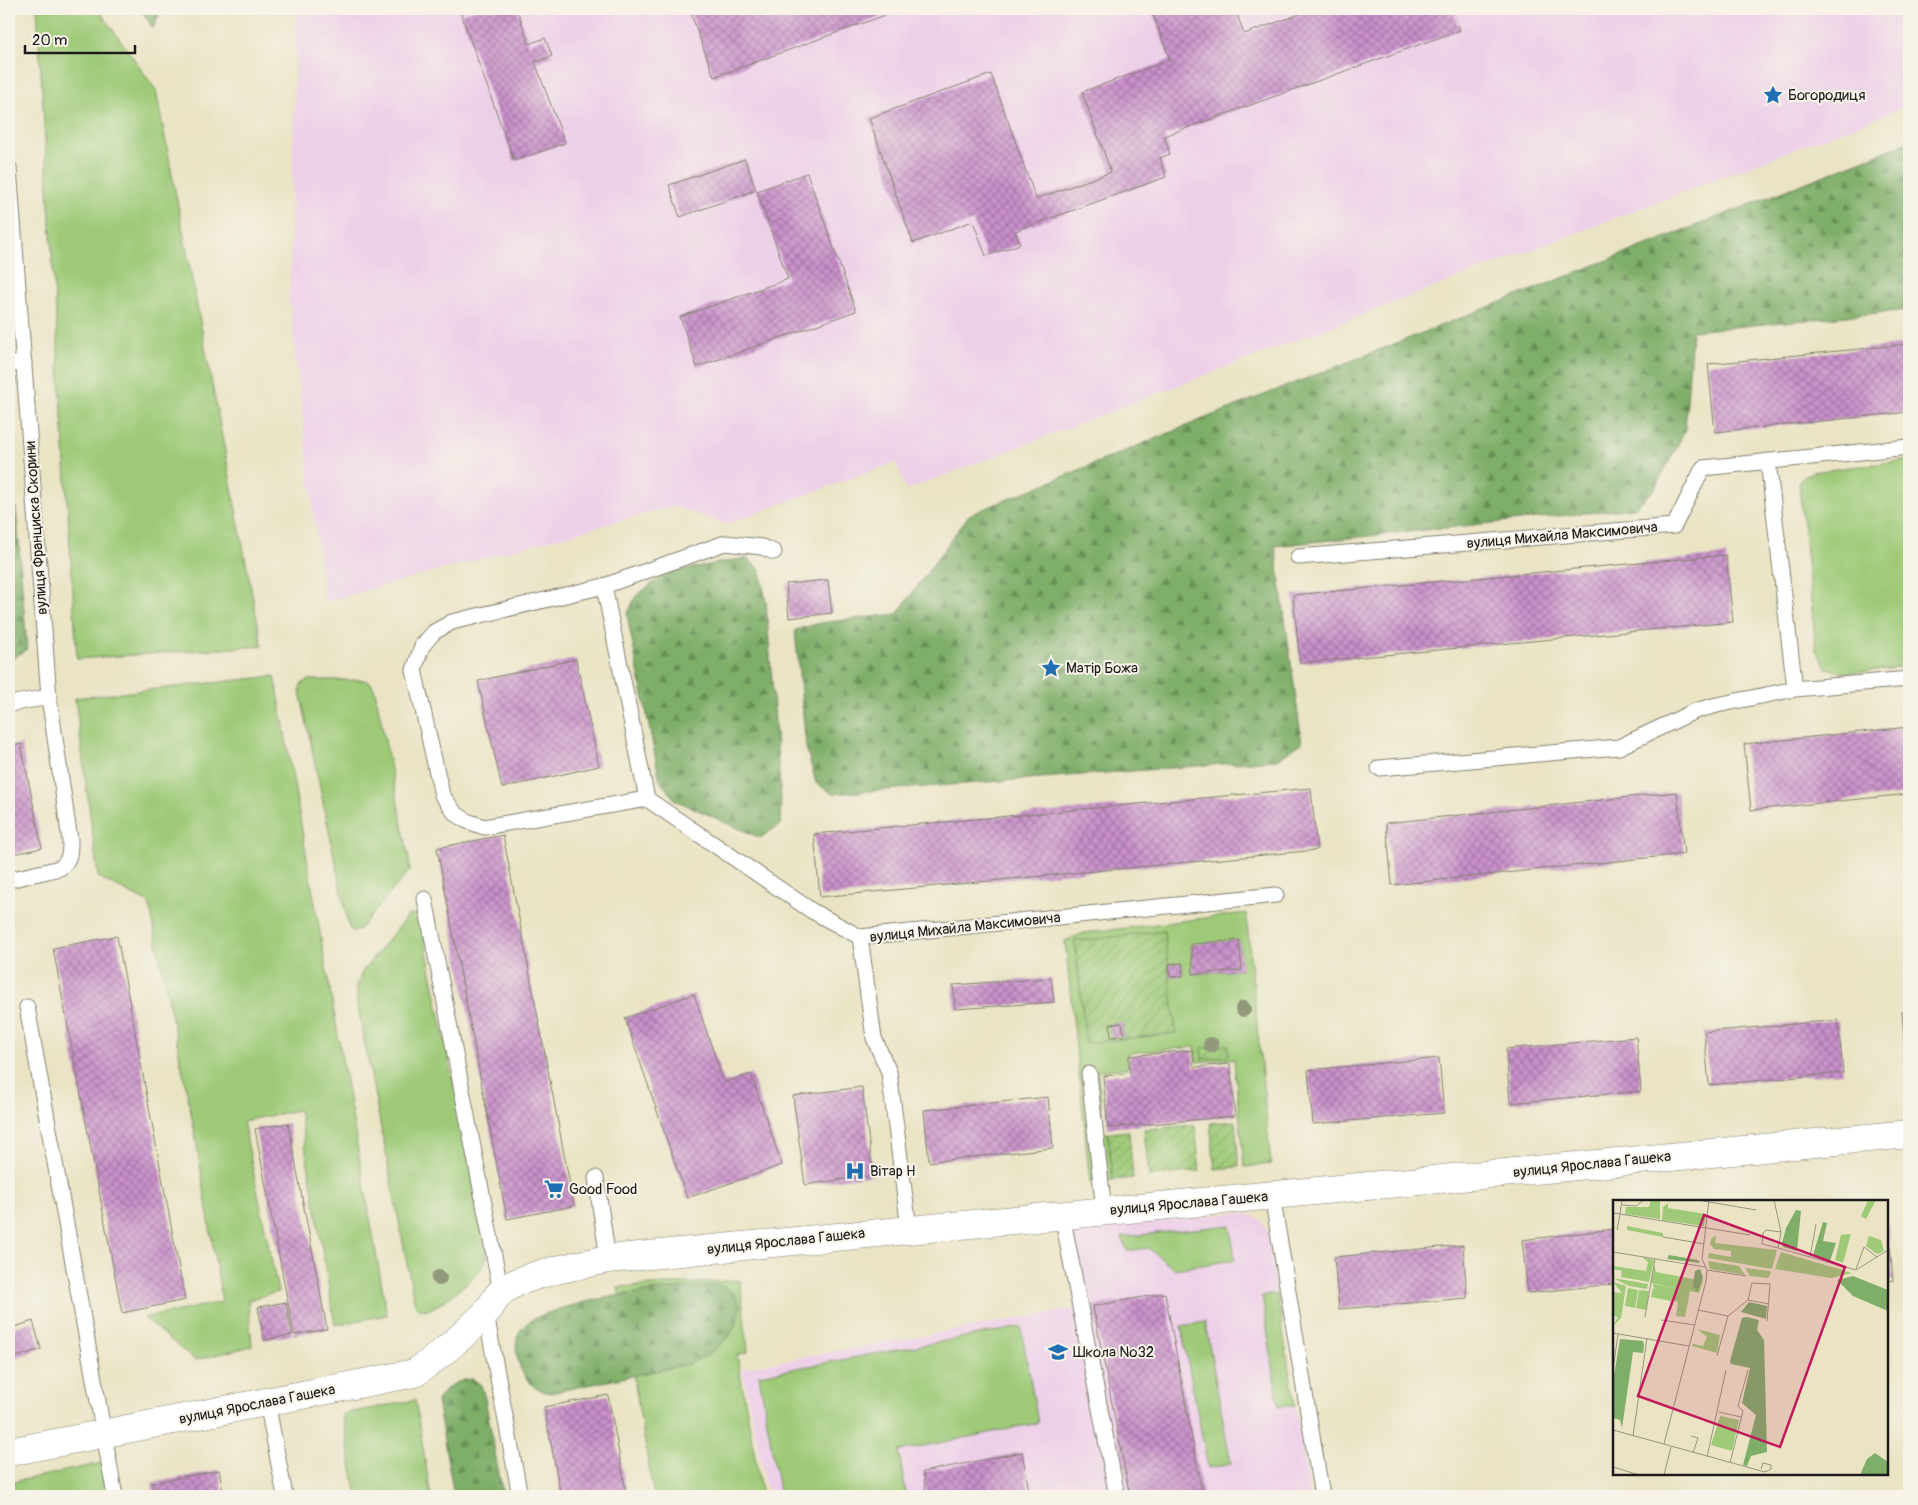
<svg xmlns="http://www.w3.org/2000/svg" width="1918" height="1505" viewBox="0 0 1918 1505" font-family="Pangolin,sans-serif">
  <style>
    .built { fill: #edd0e8 }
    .grass { fill: #9eca78; stroke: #5d734a; fill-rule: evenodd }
    .forest { fill: url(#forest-firs); stroke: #4d6542 }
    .garden { fill: url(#garden-furrows); stroke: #5d734a; fill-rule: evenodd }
    .building { fill: url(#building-cross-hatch) }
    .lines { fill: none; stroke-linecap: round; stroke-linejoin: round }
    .service-casing { stroke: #838070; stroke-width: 17 }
    .minor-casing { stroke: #838070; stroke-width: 29 }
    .service { stroke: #fff; stroke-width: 15 }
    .minor { stroke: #fff; stroke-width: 28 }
    .tree { fill: #92987a }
    .labels { text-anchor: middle; stroke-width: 4; stroke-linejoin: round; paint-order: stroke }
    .poi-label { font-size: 15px; fill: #1c1c1c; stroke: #f7f3e8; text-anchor: start }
    .street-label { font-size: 15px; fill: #1c1c1c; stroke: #f7f3e8 }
    .inset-road { fill: none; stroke: #989481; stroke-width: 1 }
    .view { fill: #c2185b; fill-opacity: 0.15; stroke: #c2185b; stroke-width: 2.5 }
    .inset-edge { fill: none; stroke: #1c1c1c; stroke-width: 2.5 }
  </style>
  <defs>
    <pattern id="forest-firs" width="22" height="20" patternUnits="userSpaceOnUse" patternTransform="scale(1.25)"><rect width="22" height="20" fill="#7eae68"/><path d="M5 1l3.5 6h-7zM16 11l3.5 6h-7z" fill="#668d55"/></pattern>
    <pattern id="garden-furrows" width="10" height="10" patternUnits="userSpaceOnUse" patternTransform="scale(1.25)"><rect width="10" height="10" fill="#9eca78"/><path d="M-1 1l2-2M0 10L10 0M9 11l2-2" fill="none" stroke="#88ad67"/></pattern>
    <pattern id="building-cross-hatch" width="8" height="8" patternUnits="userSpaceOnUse" patternTransform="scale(1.25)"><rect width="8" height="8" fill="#ca91cb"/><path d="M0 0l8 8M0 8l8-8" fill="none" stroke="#a376a4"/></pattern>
  </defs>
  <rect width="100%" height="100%" fill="#f7f3e8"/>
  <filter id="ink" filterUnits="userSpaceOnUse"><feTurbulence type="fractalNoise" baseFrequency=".02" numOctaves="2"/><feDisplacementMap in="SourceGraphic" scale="10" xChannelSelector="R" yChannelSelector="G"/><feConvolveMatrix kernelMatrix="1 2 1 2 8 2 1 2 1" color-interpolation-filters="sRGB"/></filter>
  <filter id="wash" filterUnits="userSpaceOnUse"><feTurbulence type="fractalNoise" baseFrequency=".0096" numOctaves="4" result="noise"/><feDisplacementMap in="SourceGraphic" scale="20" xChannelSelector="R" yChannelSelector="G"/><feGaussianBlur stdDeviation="1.12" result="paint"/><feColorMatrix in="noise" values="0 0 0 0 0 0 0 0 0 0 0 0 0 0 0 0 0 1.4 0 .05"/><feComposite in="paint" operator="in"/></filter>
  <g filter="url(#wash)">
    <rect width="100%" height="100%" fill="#eae4c5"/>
    <g class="built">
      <path d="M297,9H1909V105L906,490L896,462L726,524L673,506L324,602L289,300Z"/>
      <path d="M1234,1213L1249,1214L1261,1220L1267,1230L1310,1496H768L742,1368L1079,1308L1065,1231Z"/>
    </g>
    <g class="grass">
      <path d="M37,9H98L156,90L262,646L77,659Z"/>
      <path d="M1909,460V667L1845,673L1826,668L1816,650L1799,483L1805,475L1812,472Z"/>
      <path d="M275,676L387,1315L335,1325L299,1110L243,1121L278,1292L248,1300L252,1346L195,1360L144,1318L222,1302L194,1128L149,903L98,877L75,698Z"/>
      <path d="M309,680H364L371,683L375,691L409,858L410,869L405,876L359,930L354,932L349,928L300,691L301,684Z"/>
      <path d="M1246,913L1271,1164L1244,1167L1234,1059L1196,1062L1195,1047L1127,1053L1128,1068L1098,1071L1103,1133H1108L1113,1180L1090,1182L1065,941L1084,933ZM1239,940L1241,970L1193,974L1191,945ZM1075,941L1175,1033L1086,1043ZM1182,963L1183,976H1170L1169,964Z"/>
      <path d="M408,915H417L421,922L486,1245C487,1249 488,1254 487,1257C484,1272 443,1305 429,1309C423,1311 419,1309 415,1305L357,1003V986L362,972Z"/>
      <path d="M1230,1225L1235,1260L1174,1269L1148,1248L1127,1251L1122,1237Z"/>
      <path d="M740,1280L748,1352L737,1355L762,1496H654L618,1287Z"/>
      <path d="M1277,1294L1295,1405L1279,1407L1262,1296Z"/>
      <path d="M1205,1322L1231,1464L1208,1468L1181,1326Z"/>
      <path d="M1021,1327L1038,1423L899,1451L906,1494L895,1496H780L759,1375Z"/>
      <path d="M415,1400L431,1496H357L342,1414Z"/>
      <path d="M102,1463L108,1496H9V1483Z"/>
    </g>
    <g class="forest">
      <path d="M140,9H162L153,28Z"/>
      <path d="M1909,142V310L1692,331L1685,431L1654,490L1634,508L1275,546L1302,743L1275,760L833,794L816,783L806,747L795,630L820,623L897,614L969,515L1208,417Z"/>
      <path d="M16,507L27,649L9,661V508Z"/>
      <path d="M746,558L760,569L766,602L781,800L780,825L760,838L675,800L660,781L627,615L636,596L666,573Z"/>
      <path d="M719,1285L734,1293L740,1306L737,1322L728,1338L711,1353L689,1364L550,1393C534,1390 524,1380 519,1364C515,1351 514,1335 525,1325C535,1316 548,1313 560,1309C611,1293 665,1289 719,1285Z"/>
      <path d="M473,1379L481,1385L485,1398L503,1496H454L437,1401C446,1386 456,1380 473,1379Z"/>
    </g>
    <g class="garden">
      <path d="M1164,931L1176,1033L1086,1043L1075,941ZM1122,1023L1124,1036L1111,1037L1110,1024Z"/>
      <path d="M1228,1045V1056L1202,1059V1048Z"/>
      <path d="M1235,1121L1239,1167L1215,1169L1210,1123Z"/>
      <path d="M1195,1125L1200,1171L1149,1176L1144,1129Z"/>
      <path d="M1129,1131L1133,1178L1113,1180L1108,1133Z"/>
    </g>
    <g id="blocks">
      <g class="building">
        <path d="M476,9H517L529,44L545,38L552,56L535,62L565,143L514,161L461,14Z"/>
        <path d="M705,9H889L891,13L714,77L691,14Z"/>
        <path d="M1151,9H1235L1244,34L1314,9H1452L1460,30L1164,136L1170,154L1160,158L1166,177L1015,231L1020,244L986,256L973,221L913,243L869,118L991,74L1036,199L1111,172L1082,92L1170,60Z"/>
        <path d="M745,159L756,190L680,217L669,185Z"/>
        <path d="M807,173L856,311L697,367L680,317L788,279L757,191Z"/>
        <path d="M1909,344V412L1715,432L1708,364Z"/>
        <path d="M1726,555L1733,622L1300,663L1293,595Z"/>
        <path d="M828,580L832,613L789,618L786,584Z"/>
        <path d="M576,659L599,766L502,788L478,681Z"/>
        <path d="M1909,727V794L1751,810L1744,744Z"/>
        <path d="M21,744L42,848L9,855V747Z"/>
        <path d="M1311,788L1317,850L820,897L814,834Z"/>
        <path d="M1677,792L1684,854L1392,885L1386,823Z"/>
        <path d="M503,835L574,1206L507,1219L437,848Z"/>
        <path d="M117,936L185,1300L122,1313L53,948Z"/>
        <path d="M1239,940L1242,970L1193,974L1191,944Z"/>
        <path d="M1182,963L1183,976L1170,977L1169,964Z"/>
        <path d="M1051,978L1054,1002L955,1009L953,985Z"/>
        <path d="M694,994L724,1083L751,1074L782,1165L687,1198L625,1018Z"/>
        <path d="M1902,1012H1909V1065L1906,1066Z"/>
        <path d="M1838,1020L1843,1073L1709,1085L1704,1032Z"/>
        <path d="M1122,1023L1124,1036L1111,1037L1110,1024Z"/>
        <path d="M1636,1037L1641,1091L1510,1103L1506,1049Z"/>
        <path d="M1193,1050L1194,1067L1230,1064L1235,1116L1108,1128L1103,1076L1130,1073L1129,1056Z"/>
        <path d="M1439,1058L1444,1113L1313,1124L1308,1070Z"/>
        <path d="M862,1087L873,1175L805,1185L793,1096Z"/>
        <path d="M1048,1097L1053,1148L929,1162L924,1110Z"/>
        <path d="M288,1123L327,1329L294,1335L255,1129Z"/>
        <path d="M1887,1224H1888L1893,1280L1887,1281Z"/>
        <path d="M1614,1229V1284L1528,1293L1522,1240Z"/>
        <path d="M1463,1245L1467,1298L1339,1309L1334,1257Z"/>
        <path d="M1165,1293L1200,1481L1203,1496H1130L1093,1306Z"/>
        <path d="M286,1302L292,1335L264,1340L258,1307Z"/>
        <path d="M33,1321L41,1349L11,1359L9,1352V1329Z"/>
        <path d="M608,1395L627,1496H561L544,1407Z"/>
        <path d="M1022,1452L1030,1496H927L923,1472Z"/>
        <path d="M219,1470L224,1496H154L152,1483Z"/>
      </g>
    </g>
  </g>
  <g filter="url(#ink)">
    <use href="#blocks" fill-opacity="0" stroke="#838070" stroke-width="1"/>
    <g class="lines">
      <defs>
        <g id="service">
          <path d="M9,168L49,697L9,704"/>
          <path d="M9,365L24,362"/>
          <path d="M1768,461L1795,689"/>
          <path d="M1298,557L1674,526L1703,468L1909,447"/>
          <path d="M604,586L647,799L812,911L860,937"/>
          <path d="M1379,768L1619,747L1695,711L1717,705L1795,689L1909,679"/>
          <path d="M647,799L484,827L467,821L455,813L442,795L414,670L422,646L434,632L452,622L604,586L725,543L762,547L774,552"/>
          <path d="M9,880L60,868C70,861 70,852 70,840L49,697"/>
          <path d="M425,899L501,1292"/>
          <path d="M27,1007L115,1496"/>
          <path d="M1089,1074L1104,1211"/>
          <path d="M596,1178L608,1259"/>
          <path d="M1272,1195L1322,1496"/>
          <path d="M1062,1215L1117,1496"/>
          <path d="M909,1229L889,1072L874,1038L860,937L1276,895"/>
          <path d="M486,1314L520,1496"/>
          <path d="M267,1402L285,1496"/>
        </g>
        <path id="minor" d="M9,1452L415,1373C439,1356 462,1337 483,1316C491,1309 494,1298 502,1291C523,1274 581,1265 608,1259L1909,1134"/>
      </defs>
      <use href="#service" class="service-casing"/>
      <use href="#minor" class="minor-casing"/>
      <use href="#service" class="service"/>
      <use href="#minor" class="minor"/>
    </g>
    <g class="tree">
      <circle cx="1243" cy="1009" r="8"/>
      <circle cx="1211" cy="1045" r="8"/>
      <circle cx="439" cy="1278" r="8"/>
    </g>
  </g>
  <defs>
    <symbol id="sight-bare" viewBox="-9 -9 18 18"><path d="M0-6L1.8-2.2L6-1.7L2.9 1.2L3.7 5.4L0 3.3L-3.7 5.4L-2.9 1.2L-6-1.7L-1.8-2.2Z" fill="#1f6fb2" stroke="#f7f3e8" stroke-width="2.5" paint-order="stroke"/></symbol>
    <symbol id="hospital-bare" viewBox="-9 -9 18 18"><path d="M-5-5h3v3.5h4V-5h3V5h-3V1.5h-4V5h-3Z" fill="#1f6fb2" stroke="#f7f3e8" stroke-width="2.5" paint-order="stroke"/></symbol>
    <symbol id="supermarket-bare" viewBox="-9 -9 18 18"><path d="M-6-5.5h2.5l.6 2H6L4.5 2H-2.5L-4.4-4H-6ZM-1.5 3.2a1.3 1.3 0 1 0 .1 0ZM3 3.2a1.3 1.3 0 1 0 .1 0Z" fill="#1f6fb2" stroke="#f7f3e8" stroke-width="2.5" paint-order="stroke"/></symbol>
    <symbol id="school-bare" viewBox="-9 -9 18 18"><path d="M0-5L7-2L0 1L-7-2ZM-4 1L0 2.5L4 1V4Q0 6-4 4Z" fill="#1f6fb2" stroke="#f7f3e8" stroke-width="2.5" paint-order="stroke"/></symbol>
  </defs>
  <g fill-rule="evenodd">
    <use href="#sight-bare" x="1759" y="81" width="28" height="28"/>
    <use href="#sight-bare" x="1037" y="654" width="28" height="28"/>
    <use href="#hospital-bare" x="841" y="1157" width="28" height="28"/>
    <use href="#supermarket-bare" x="540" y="1175" width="28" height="28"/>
    <use href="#school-bare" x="1044" y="1338" width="28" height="28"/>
  </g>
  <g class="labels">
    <g class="poi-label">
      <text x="1788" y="100">Богородиця</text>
      <text x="1066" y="673">Матір Божа</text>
      <text x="870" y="1176">Вітар Н</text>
      <text x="569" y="1194">Good Food</text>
      <text x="1073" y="1357">Школа №32</text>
    </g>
    <g class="street-label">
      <text transform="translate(36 528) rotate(-94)" y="5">вулиця Франциска Скорини</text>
      <text transform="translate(1562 535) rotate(-5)" y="5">вулиця Михайла Максимовича</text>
      <text transform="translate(965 927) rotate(-6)" y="5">вулиця Михайла Максимовича</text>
      <text transform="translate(1592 1164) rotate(-6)" y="5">вулиця Ярослава Гашека</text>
      <text transform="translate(1189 1203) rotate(-5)" y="5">вулиця Ярослава Гашека</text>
      <text transform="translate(786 1241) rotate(-6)" y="5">вулиця Ярослава Гашека</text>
      <text transform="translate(257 1404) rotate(-11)" y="5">вулиця Ярослава Гашека</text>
    </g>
  </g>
  <g transform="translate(1613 1200)">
    <rect width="275" height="275" fill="#eae4c5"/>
    <path d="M38,0H47V19L12,14L13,7H36ZM255,0H263L253,19L248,16ZM55,3V8L93,14L91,26L49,20L50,7ZM14,26L50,33V37L14,30ZM238,34L230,63L222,60L228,35ZM103,35L102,43L164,50L159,69L95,58L96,53L118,57V51L101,49L97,44L98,39ZM256,36L268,40L271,51L264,54L253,46ZM168,52L239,73L218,78L162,69ZM29,57L41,60L36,82L8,77L9,71L0,69V66L33,71L35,62ZM95,61L126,66L132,75L97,69ZM41,64L43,72L90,81L86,93L38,83ZM132,68L157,71L158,73L155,78L137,76ZM0,78L35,84L34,89L16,86ZM0,82L13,86L8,118L0,126L5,117L0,116V92L9,93ZM40,84L77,91L72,117L63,116L65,102L61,101L62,91L58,101L38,97L40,88L45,89L40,87ZM15,88L25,90L22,108L12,106ZM26,90L36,91L33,110L23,108ZM84,129L107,135L104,153L79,146L80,144L90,146L94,137ZM107,216L126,220L119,251L98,245Z" fill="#9eca78"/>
    <path d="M183,10L188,11L184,51L170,47L169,43L173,28ZM210,22L214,23L210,41L223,43L217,61L200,55ZM56,55L85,60L87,63L54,59ZM87,69L90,78L84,92L80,85L82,71ZM240,76L275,90V111L240,96L224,80ZM136,102L154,106L153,119L128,112ZM134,117L146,120L144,130L151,140L154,252L138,256L134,266L130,265L143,215L129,203L137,168L118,164L117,161L129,118ZM7,139L30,141L31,145L30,153L20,152L9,228L7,220L0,218V182ZM262,253L275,262V275H247L254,259Z" fill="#7eae68"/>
    <path class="inset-road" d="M85,0L143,10M161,0L168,32L165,48L243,70L275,50M9,5L23,6L31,0M0,13L7,14L9,0M4,30L7,14L137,35M50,37L91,44M165,48L149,44L150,33L153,30L168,32M0,52L92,67M197,57L203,24M243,69L251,47L264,57M94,70L133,76M135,100L139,83L157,84L154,121M85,110L115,116L104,156M115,116L135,100L156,104M32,117L42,59M48,120L82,125M0,133L76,146M0,170L5,134M106,212L128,217M0,230L152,272L158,269V265L150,263L148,269M20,236L34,138M78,236L85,238L80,253M51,244L93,81L94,70L89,59L96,0M94,257L113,170M117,263L130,211L125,206L135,170M0,267L26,275M51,275L58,247"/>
    <path class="view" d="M91,15L232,67L167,247L25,196Z"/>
    <rect width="275" height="275" class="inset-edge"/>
  </g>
  <rect width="1918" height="1505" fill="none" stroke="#f7f3e8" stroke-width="30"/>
  <path d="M25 45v8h110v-8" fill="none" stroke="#1c1c1c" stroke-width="2.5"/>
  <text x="32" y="45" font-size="15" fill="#1c1c1c" stroke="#f7f3e8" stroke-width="4" paint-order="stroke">20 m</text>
</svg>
